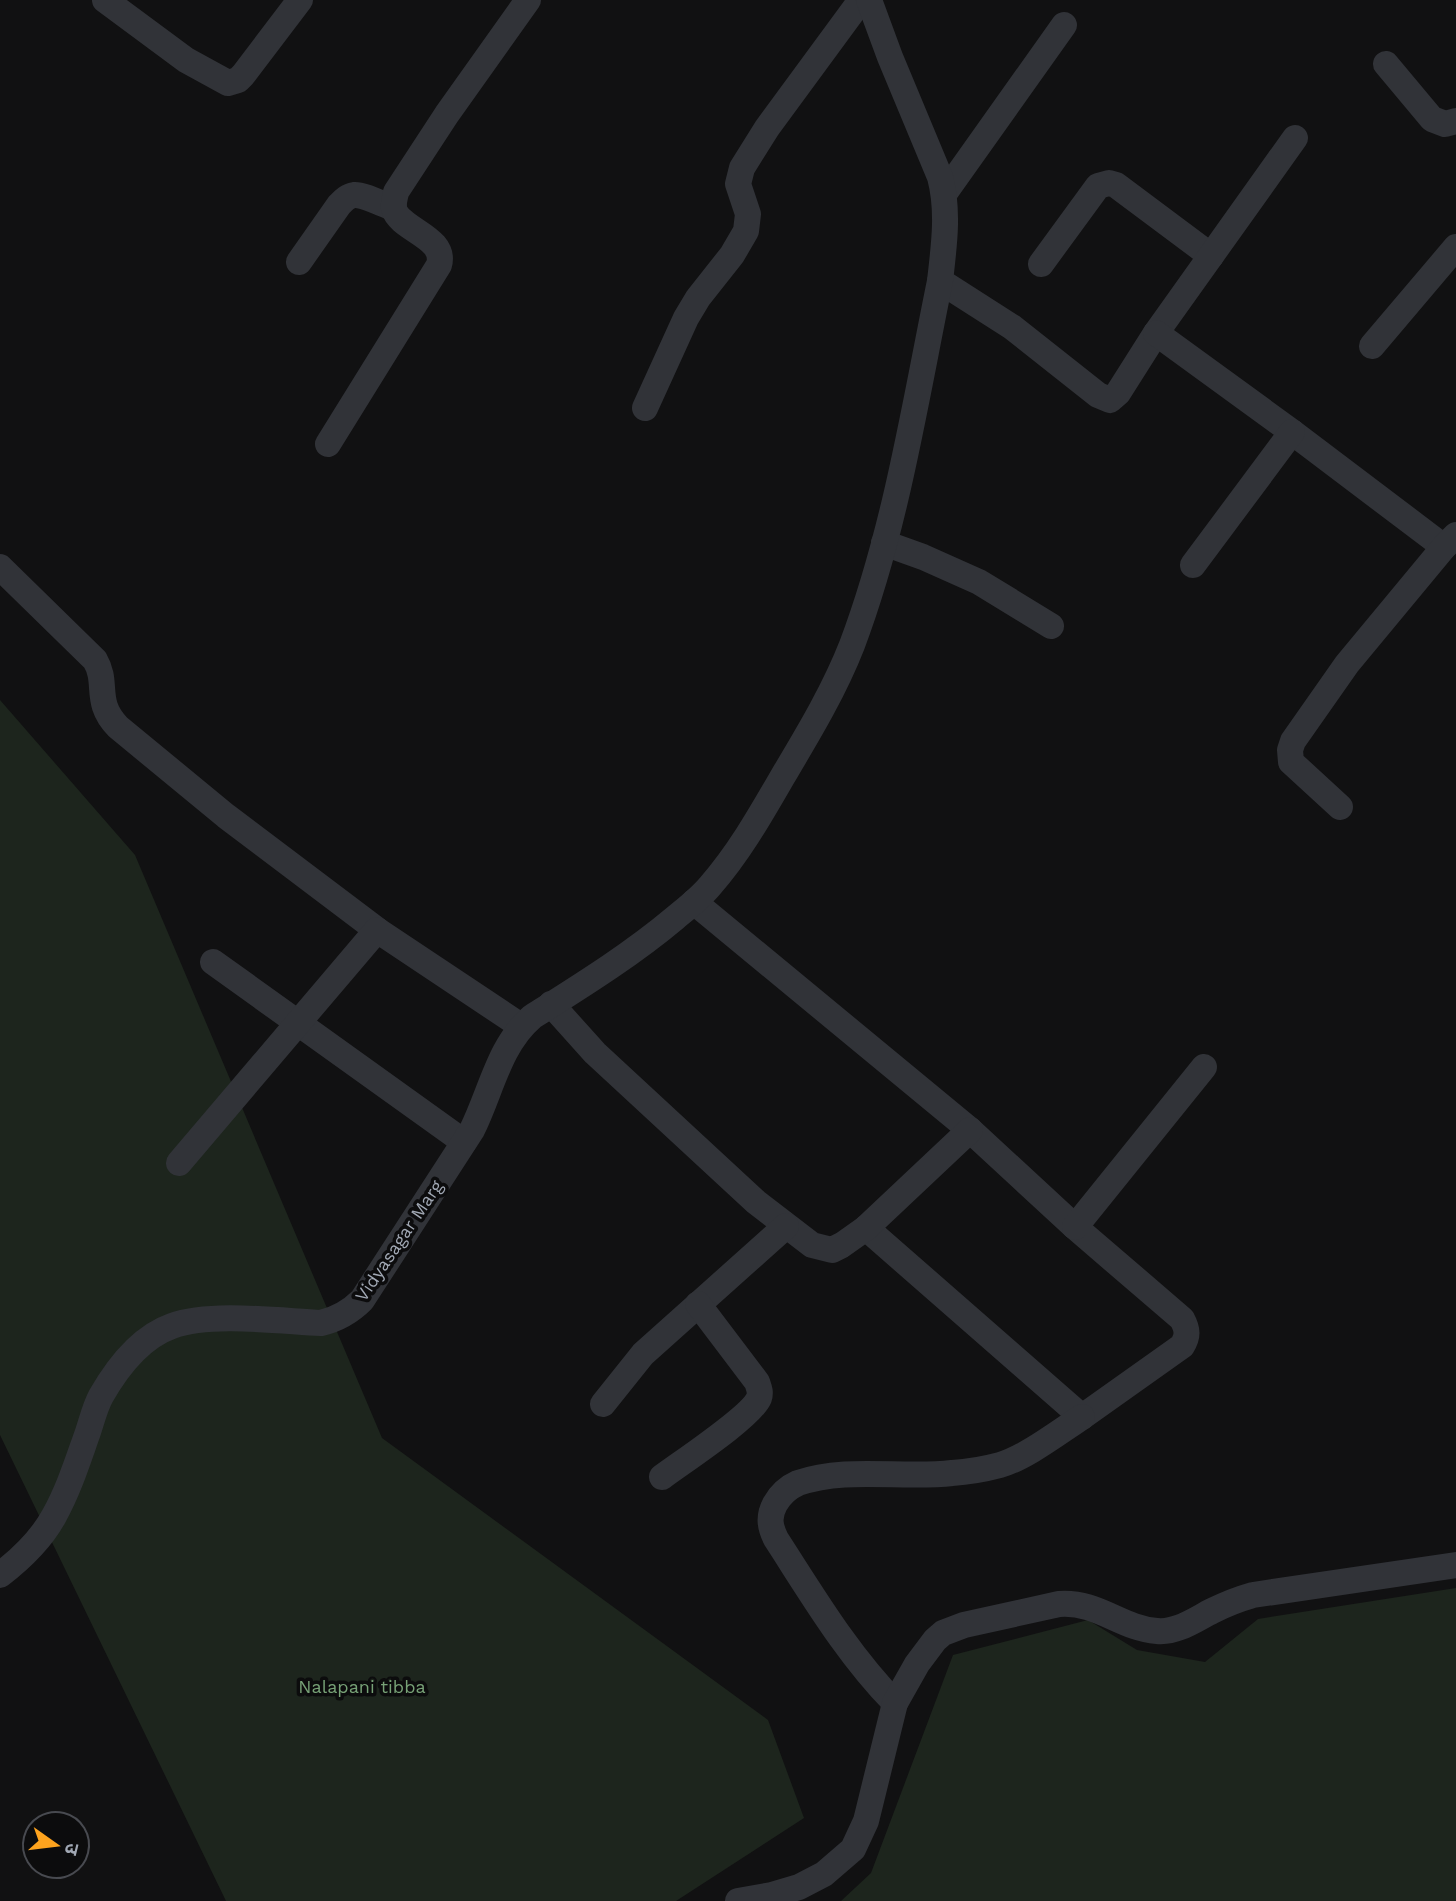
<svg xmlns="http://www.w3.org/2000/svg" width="1456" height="1901" viewBox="0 0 1456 1901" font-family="'Work Sans','Noto Sans Devanagari',sans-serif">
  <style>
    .green { fill: #1d251d }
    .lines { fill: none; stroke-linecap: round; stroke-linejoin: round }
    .minor { stroke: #313338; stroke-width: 26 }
    .labels { text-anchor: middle; stroke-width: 7; stroke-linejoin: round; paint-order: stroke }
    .street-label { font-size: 18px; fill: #a1a8b4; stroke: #0c0c0d }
    .park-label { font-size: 18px; fill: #77a176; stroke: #0c0c0d }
  </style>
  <rect width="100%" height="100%" fill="#111112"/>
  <g class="green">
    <path d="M0,700L135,855L382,1438L768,1720L804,1818L676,1901H226L0,1435Z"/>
    <path d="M1456,1588V1901H841L871,1873L953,1655L1088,1620L1137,1650L1205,1662L1258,1619Z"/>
  </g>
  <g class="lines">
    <g class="minor">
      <path d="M105,0L186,60L228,83L238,80L243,75L300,0"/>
      <path d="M1386,64L1432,119L1445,124L1456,121"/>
      <path d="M944,194L1064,25"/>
      <path d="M299,262L339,205C343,201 347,196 354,195C363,194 384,205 394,208"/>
      <path d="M1041,264L1098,186L1109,183L1116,185L1211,256"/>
      <path d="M940,281L1012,327L1098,395L1110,400L1118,393L1156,333L1295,138"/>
      <path d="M1156,333L1292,432L1444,547"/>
      <path d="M1372,346L1456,247"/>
      <path d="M645,408L686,318L698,298L732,255L746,231L748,214L738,184L742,168L767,128L861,0"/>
      <path d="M328,444L439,265C447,237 400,230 394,209C393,203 395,198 396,192L447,114L528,0"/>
      <path d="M884,543L923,557L979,582L1051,626"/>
      <path d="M1193,565L1292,432"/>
      <path d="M0,567L95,660C109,684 93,701 118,727L226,816L377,930"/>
      <path d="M1340,807L1291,762L1290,750L1293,741L1347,664L1444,547L1456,535"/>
      <path d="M694,902L970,1130L1075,1227L1182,1319C1188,1330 1188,1336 1182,1346L1082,1417L866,1228"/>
      <path d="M213,962L464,1142"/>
      <path d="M551,1004L595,1053L756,1202L812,1245L832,1250L842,1245L866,1228L970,1130"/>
      <path d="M179,1163L377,930L521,1026"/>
      <path d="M1075,1227L1204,1067"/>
      <path d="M603,1404L643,1354L786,1226"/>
      <path d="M662,1477C682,1462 751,1417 759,1398C761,1392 759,1388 757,1382L698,1304"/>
      <path d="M0,1575C22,1558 41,1540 54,1516C69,1489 78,1460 88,1432C92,1420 95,1407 101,1396C117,1368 141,1337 172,1326C211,1312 279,1321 321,1323C338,1319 350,1312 362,1300L472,1130C491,1092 499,1045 532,1017C581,986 631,955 675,918C687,908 700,898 710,886C739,853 761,814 783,776C808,734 834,691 852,645C896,528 915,403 940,281C944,246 949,211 940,177L890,57L869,0"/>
      <path d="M895,1703C847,1654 813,1596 776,1539C770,1527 768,1517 775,1504C780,1495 789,1487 798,1483C847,1466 902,1479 952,1473C968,1472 985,1469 1000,1465C1025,1458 1059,1432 1082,1417"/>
      <path d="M738,1901L772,1895L799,1887L824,1874L853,1849L866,1821L895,1703L917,1664L935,1640L943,1633L964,1625L1059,1604C1098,1601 1120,1628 1157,1631C1177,1633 1196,1619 1212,1611C1226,1604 1239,1599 1253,1595L1456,1565"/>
    </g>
  </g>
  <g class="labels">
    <g class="street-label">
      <text transform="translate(399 1241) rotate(-56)" y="6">Vidyasagar Marg</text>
    </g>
    <g class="park-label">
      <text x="362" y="1693">Nalapani tibba</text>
    </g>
  </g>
  <g transform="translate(56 1845) rotate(104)"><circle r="33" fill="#0c0c0d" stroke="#484a50" stroke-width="2"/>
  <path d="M0-5L12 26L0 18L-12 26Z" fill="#fda31e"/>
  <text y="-10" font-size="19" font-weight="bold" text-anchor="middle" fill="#a1a8b4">उ</text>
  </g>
</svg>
